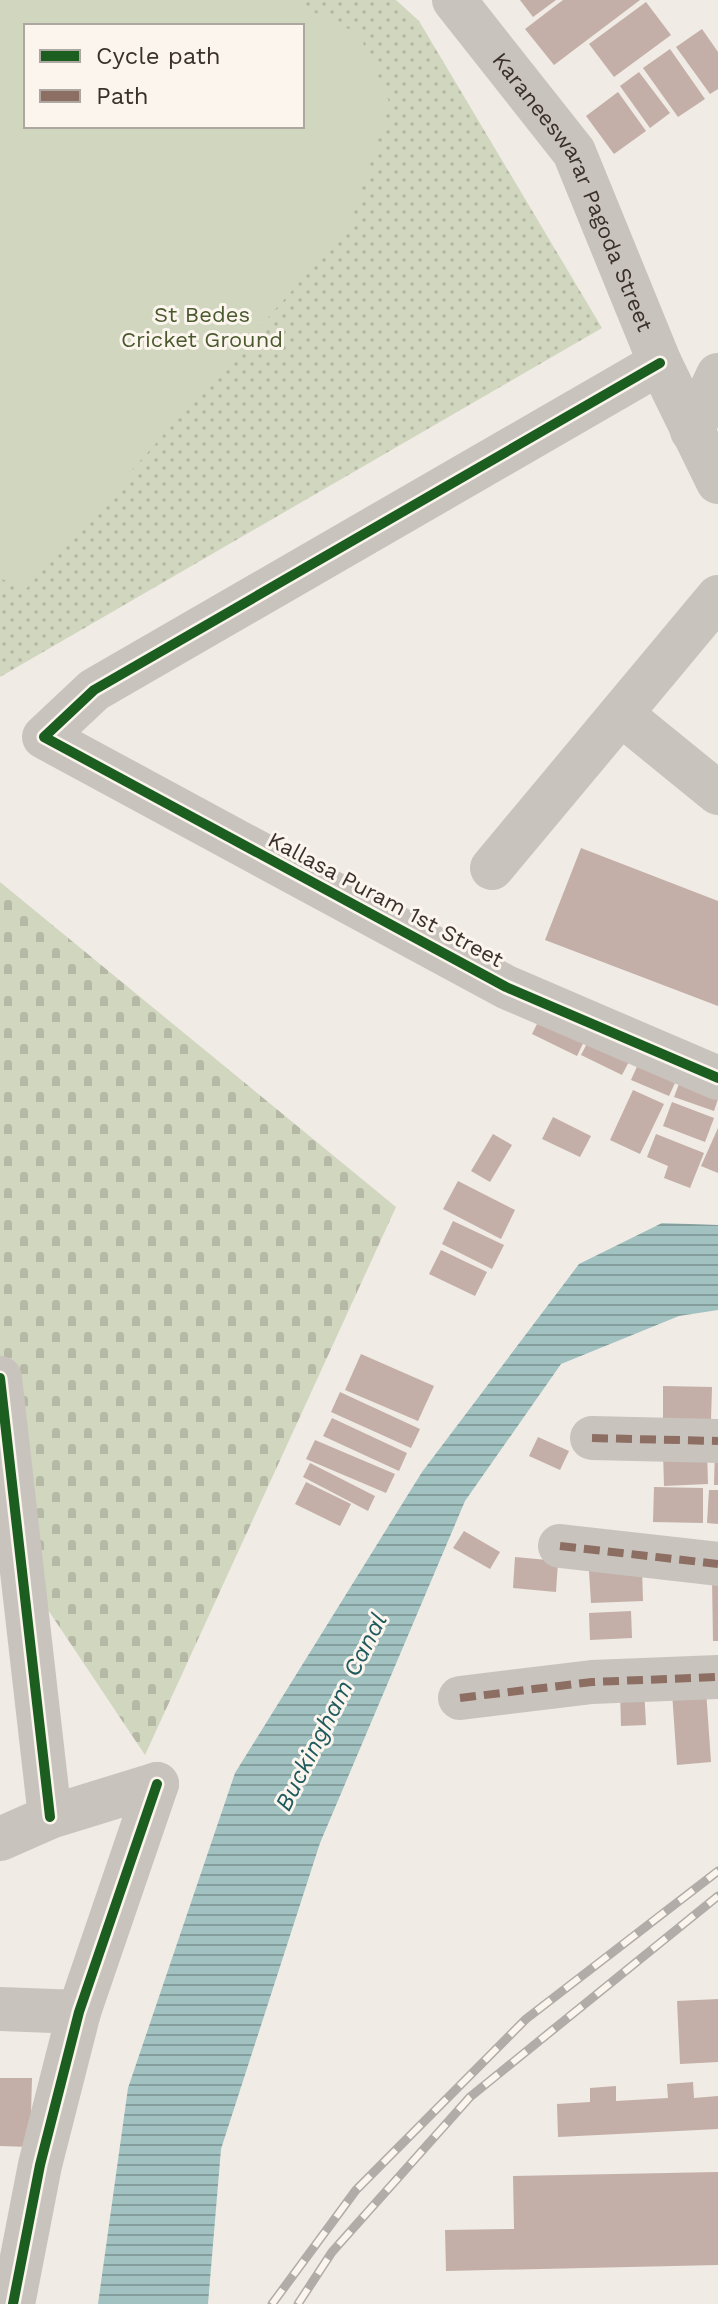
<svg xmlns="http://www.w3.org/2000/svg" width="718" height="2304" viewBox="0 0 718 2304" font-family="'Work Sans',sans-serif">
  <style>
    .cemetery { fill: url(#cemetery-stones) }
    .park { fill: url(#park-dots); fill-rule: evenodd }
    .pitch { fill: #d1d6bf; fill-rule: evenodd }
    .water { fill: url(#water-rules) }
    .building { fill: #c3afa7 }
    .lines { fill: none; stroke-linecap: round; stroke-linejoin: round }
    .minor { stroke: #c9c3be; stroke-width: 44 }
    .rail-casing { stroke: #b1aca8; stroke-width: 9 }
    .rail { stroke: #fbf5ee; stroke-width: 6; stroke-dasharray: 18; stroke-linecap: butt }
    .quiet { stroke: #8d6e63; stroke-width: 8; stroke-dasharray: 16 8; stroke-linecap: butt }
    .cycleway-casing { stroke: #fbf5ee; stroke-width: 15 }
    .cycleway { stroke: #1b5e20; stroke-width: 10 }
    .labels { text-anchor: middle; stroke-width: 6; stroke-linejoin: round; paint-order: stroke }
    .street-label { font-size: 22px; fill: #3b302b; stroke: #fbf5ee }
    .park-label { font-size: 22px; fill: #4a5a2e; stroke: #fbf5ee }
    .water-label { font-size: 24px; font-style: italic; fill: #1f5a5e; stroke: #fbf5ee }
  </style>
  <defs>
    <pattern id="cemetery-stones" width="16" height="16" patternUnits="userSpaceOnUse" patternTransform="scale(2)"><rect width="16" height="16" fill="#d1d6bf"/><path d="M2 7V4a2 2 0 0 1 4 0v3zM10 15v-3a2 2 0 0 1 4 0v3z" fill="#b4b8a4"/></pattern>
    <pattern id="park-dots" width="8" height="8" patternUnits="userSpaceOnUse" patternTransform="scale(2)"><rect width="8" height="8" fill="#d1d6bf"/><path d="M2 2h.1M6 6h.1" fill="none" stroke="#b4b8a4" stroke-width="1.8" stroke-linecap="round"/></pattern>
    <pattern id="water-rules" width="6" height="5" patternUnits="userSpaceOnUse" patternTransform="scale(2)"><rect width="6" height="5" fill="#a1c2c1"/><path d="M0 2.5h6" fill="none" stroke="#849e9d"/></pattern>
  </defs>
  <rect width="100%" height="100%" fill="#f0ebe5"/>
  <path class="cemetery" d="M0,882L396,1207L145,1755L0,1538Z"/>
  <path class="park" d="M0,0H396L419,21L602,328L0,677ZM26,26H302V126H26Z"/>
  <path class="pitch" d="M0,0H288L359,34L390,104L347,229L25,590L0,578ZM26,26H302V126H26Z"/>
  <path class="water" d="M662,1223L718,1225V1310L679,1316L561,1364L465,1501L320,1843L221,2149L208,2304H98L128,2088L235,1773L422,1472L579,1264Z"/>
  <g class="building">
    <path d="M520,0H556L533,17Z"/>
    <path d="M563,0H640L554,65L525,29Z"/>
    <path d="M646,2L671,35L614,77L589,44Z"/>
    <path d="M702,29L718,52V89L710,94L676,47Z"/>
    <path d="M670,49L705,99L678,117L643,68Z"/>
    <path d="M639,72L670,113L650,128L620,86Z"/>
    <path d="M618,92L646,131L614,154L586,116Z"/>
    <path d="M581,848L718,901V1006L545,940Z"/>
    <path d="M543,1012L588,1033L577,1056L532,1034Z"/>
    <path d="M593,1032L634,1052L622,1075L581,1055Z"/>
    <path d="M643,1053L681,1070L669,1096L631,1080Z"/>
    <path d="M682,1076L718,1099L714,1111L674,1097Z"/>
    <path d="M633,1090L664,1104L640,1154L610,1140Z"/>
    <path d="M672,1102L714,1118L705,1142L663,1126Z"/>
    <path d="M553,1117L591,1136L580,1157L542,1139Z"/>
    <path d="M718,1128V1173L701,1166Z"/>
    <path d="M493,1134L512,1145L490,1182L471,1171Z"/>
    <path d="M656,1134L704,1153L690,1188L664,1178L668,1166L647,1157Z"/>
    <path d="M458,1181L515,1210L501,1239L443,1209Z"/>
    <path d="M453,1221L504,1245L492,1269L442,1244Z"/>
    <path d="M441,1250L487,1272L475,1296L429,1274Z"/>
    <path d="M361,1354L434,1386L418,1421L345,1390Z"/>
    <path d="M663,1386L712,1387L711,1420L663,1419Z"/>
    <path d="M340,1392L420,1429L411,1448L331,1412Z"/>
    <path d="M332,1418L407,1453L399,1471L323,1436Z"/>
    <path d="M538,1437L569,1451L560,1470L529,1456Z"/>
    <path d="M315,1440L395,1474L386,1493L306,1459Z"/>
    <path d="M715,1448H718V1485H714Z"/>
    <path d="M707,1449L708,1484L664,1486L663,1451Z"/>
    <path d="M310,1463L375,1496L368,1511L303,1477Z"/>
    <path d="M306,1482L351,1504L340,1526L295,1504Z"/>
    <path d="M654,1487L703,1488V1523L653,1522Z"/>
    <path d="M709,1490H718V1524L707,1523Z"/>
    <path d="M464,1531L500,1552L490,1569L453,1548Z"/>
    <path d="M515,1557L558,1561L556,1592L513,1588Z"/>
    <path d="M642,1569L643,1601L591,1603L589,1571Z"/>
    <path d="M712,1579H718V1641H713Z"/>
    <path d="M631,1611L632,1638L590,1640L589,1613Z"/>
    <path d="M644,1688L646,1725L621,1726L620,1689Z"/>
    <path d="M706,1690L711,1762L677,1765L672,1692Z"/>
    <path d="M718,1999V2062L680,2064L677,2001Z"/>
    <path d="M0,2078H32L30,2147L0,2146Z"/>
    <path d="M693,2082L694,2098L718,2096V2129L558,2137L557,2104L590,2102V2088L616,2086V2101L668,2098L667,2084Z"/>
    <path d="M718,2172V2265L446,2271L445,2230L514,2229L513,2176Z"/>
  </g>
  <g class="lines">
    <g class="minor">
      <path id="s1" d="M454,0L574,152L660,363L718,482"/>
      <path d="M660,363L94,690L44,737L506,987L718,1078"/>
      <path d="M692,431L718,375"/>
      <path d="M621,714L718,793"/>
      <path d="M492,868L718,597"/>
      <path d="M0,1378L50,1817"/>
      <path d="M592,1438L718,1441"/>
      <path d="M560,1546L718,1564"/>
      <path d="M460,1698L592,1682L718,1677"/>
      <path d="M0,1839L50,1817L157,1784"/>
      <path d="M0,2009L79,2012"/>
      <path d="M13,2304L40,2165L79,2012L157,1784"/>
    </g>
    <defs>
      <g id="rail">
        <path d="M272,2304L356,2190L526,2019L718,1871"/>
        <path d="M298,2304L332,2252L470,2097L718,1896"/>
      </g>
    </defs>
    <use href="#rail" class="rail-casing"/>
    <use href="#rail" class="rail"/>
    <g class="quiet">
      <path d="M592,1438L718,1441"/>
      <path d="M560,1546L718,1564"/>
      <path d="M460,1698L592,1682L718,1677"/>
    </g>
    <defs>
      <g id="cycleway">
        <path d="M660,363L94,690L44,737L506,987L718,1078"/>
        <path d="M0,1378L50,1817"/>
        <path d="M13,2304L40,2165L79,2012L157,1784"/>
      </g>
    </defs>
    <use href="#cycleway" class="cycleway-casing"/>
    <use href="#cycleway" class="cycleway"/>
  </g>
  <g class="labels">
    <g class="street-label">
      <text dy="8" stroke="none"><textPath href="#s1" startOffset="228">Karaneeswarar Pagoda Street</textPath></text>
      <text transform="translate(386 899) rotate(28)" y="8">Kallasa Puram 1st Street</text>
    </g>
    <g class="park-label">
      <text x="202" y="322">St Bedes<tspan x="202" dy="25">Cricket Ground</tspan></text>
    </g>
    <g class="water-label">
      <text transform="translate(331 1712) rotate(-63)" y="8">Buckingham Canal</text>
    </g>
  </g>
  <rect x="24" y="24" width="280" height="104" fill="#fbf5ee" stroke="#aea6a0" stroke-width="2"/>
  <rect x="40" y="50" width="40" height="12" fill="#1b5e20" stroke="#aea6a0" stroke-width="2"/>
  <text x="96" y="64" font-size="24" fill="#3b302b">Cycle path</text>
  <rect x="40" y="90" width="40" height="12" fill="#8d6e63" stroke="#aea6a0" stroke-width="2"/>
  <text x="96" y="104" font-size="24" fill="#3b302b">Path</text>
</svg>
